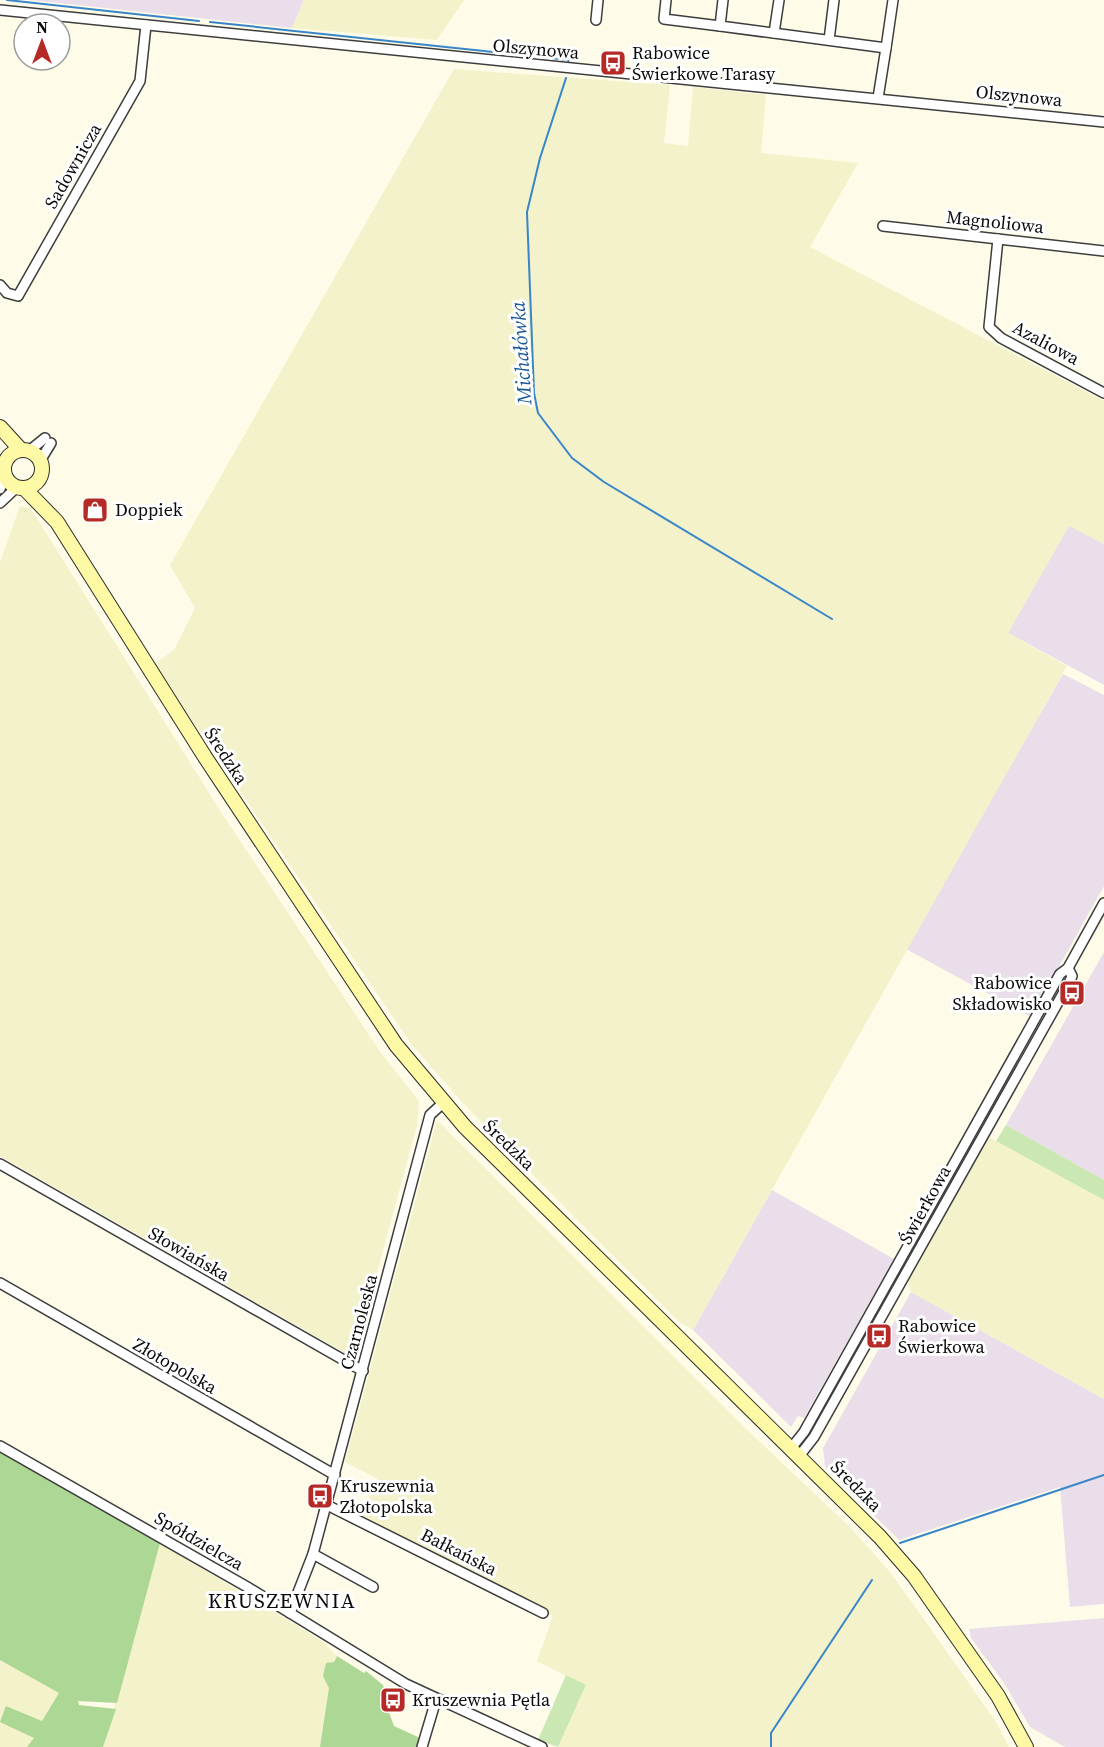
<svg xmlns="http://www.w3.org/2000/svg" width="1104" height="1747" viewBox="0 0 1104 1747" font-family="'Source Serif 4',serif">
  <style>
    .industrial { fill: #e9dee9 }
    .farmland { fill: #f3f2ca }
    .green { fill: #cbe7b4 }
    .forest { fill: #add794 }
    .lines { fill: none; stroke-linecap: round; stroke-linejoin: round }
    .stream { stroke: #3885c9; stroke-width: 2 }
    .street-casing { stroke: #3d3d3d; stroke-width: 12 }
    .secondary-casing { stroke: #2c2c2c; stroke-width: 16 }
    .street { stroke: #fff; stroke-width: 9 }
    .secondary { stroke: #fdf9a5; stroke-width: 14 }
    .labels { text-anchor: middle; stroke-width: 6; stroke-linejoin: round; paint-order: stroke }
    .street-label { font-size: 18px; fill: #0a0a0a; stroke: #fff }
    .poi-label { font-size: 18px; fill: #0a0a0a; stroke: #fff; text-anchor: start }
    .water-label { font-size: 20px; font-style: italic; fill: #195797; stroke: #fff }
    .quarter-label { font-size: 21px; letter-spacing: 1.5px; fill: #0a0a0a; stroke: #fff }
  </style>
  <rect width="100%" height="100%" fill="#fefce8"/>
  <g class="industrial">
    <path d="M30,0H304L292,28Z"/>
    <path d="M1069,525L1104,544V685L1008,633Z"/>
    <path d="M1063,674L1104,695V886L1031,1017L906,949Z"/>
    <path d="M1104,952V1180L1006,1125Z"/>
    <path d="M772,1190L894,1259L804,1418L798,1416L791,1427L693,1330Z"/>
    <path d="M911,1292L1104,1399V1604L1070,1607L1060,1487L899,1540L825,1467L823,1448Z"/>
    <path d="M1104,1618V1747H1065L1030,1727L1004,1683L971,1638L969,1629Z"/>
  </g>
  <g class="farmland">
    <path d="M304,0H464L437,40L292,28Z"/>
    <path d="M454,69L670,85L664,143L688,146L693,87L766,95L761,153L858,163L810,247L1104,401V544L1069,526L1008,633L1067,666L693,1330L678,1321L521,1163L463,1103L412,1045L154,664L174,650L195,608L170,565Z"/>
    <path d="M20,506L31,509L223,815L381,1053L419,1101L417,1125L354,1358L0,1156V562Z"/>
    <path d="M437,1120L747,1430L849,1526L890,1572L921,1615L996,1722L1009,1747H558L586,1686L537,1661L553,1616L361,1515L378,1479L345,1462Z"/>
    <path d="M989,1137L1104,1200V1399L911,1292L908,1279Z"/>
    <path d="M160,1543L322,1641L337,1656L334,1662L320,1747H103Z"/>
    <path d="M0,1660L60,1692L42,1721L6,1706L35,1738L27,1747H0Z"/>
  </g>
  <g class="green">
    <path d="M1006,1125L1104,1180V1200L996,1141Z"/>
    <path d="M566,1675L586,1685L558,1747L538,1740Z"/>
  </g>
  <g class="forest">
    <path d="M0,1451L160,1543L117,1703L78,1701L79,1705L116,1709L103,1747H27L34,1738L0,1722L6,1706L42,1721L59,1693L0,1660Z"/>
    <path d="M337,1656L364,1673L366,1671L383,1685L386,1696L382,1698L384,1707H387L394,1726L418,1737L421,1747H320L329,1688L323,1676L326,1663L334,1662Z"/>
  </g>
  <g class="lines">
    <g class="stream">
      <path d="M7,0L199,21"/>
      <path d="M210,22L560,59L568,60L569,64"/>
      <path d="M566,78L540,158L527,212L534,393L538,413L572,458L604,482L832,619"/>
      <path d="M900,1543L1104,1475"/>
      <path d="M771,1747V1733L872,1580"/>
    </g>
    <defs>
      <g id="street">
        <path d="M666,0L664,19L720,26"/>
        <path d="M723,0L720,26L886,48L878,98"/>
        <path d="M0,10L1104,122"/>
        <path d="M596,20L598,0"/>
        <path d="M774,33L779,0"/>
        <path d="M829,40L834,0"/>
        <path d="M886,48L893,0"/>
        <path d="M883,226L1104,251"/>
        <path d="M998,239L989,327L1001,338L1104,393"/>
        <path d="M0,285L7,293L18,296L140,81L146,25"/>
        <path d="M29,451L45,438"/>
        <path d="M40,461L51,443"/>
        <path d="M0,489L5,476"/>
        <path d="M0,503L17,487"/>
        <path d="M0,1164L363,1371"/>
        <path d="M0,1283L335,1475"/>
        <path d="M0,1446L249,1588L406,1684L542,1747"/>
        <path d="M792,1447L804,1432L1060,974L1068,968L1104,903"/>
        <path d="M800,1455L814,1437L1070,981L1072,976L1068,968"/>
        <path d="M327,1505L543,1613"/>
        <path d="M313,1554L373,1587"/>
        <path d="M290,1613L313,1554L430,1115L443,1103"/>
        <path d="M422,1747L436,1700"/>
      </g>
      <g id="secondary">
        <path d="M0,427L21,450"/>
        <circle cx="23" cy="469" r="19"/>
        <path d="M24,488L57,522L205,757L396,1045L465,1127L880,1537L914,1576L998,1696L1026,1747"/>
      </g>
    </defs>
    <use href="#street" class="street-casing"/>
    <use href="#secondary" class="secondary-casing"/>
    <use href="#street" class="street"/>
    <use href="#secondary" class="secondary"/>
  </g>
  <defs>
    <symbol id="bus-square" viewBox="-11 -11 22 22"><rect x="-9" y="-9" width="18" height="18" rx="4" fill="#b52a27" stroke="#fff"/><path d="M-5-6H5V4H4V6H2V4H-2V6H-4V4H-5ZM-3.5-4V0h7V-4ZM-3.5 1.2v1.5H-2V1.2ZM2 1.2v1.5H3.5V1.2Z" fill="#fff"/></symbol>
    <symbol id="shop-square" viewBox="-11 -11 22 22"><rect x="-9" y="-9" width="18" height="18" rx="4" fill="#b52a27" stroke="#fff"/><path d="M-5-2.5h2.3a2.7 3.5 0 0 1 5.4 0H5L5.5 6h-11ZM-1.5-2.5h3a1.5 2.3 0 0 0-3 0Z" fill="#fff"/></symbol>
  </defs>
  <g fill-rule="evenodd">
    <use href="#bus-square" x="598" y="48" width="30" height="30"/>
    <use href="#shop-square" x="80" y="495" width="30" height="30"/>
    <use href="#bus-square" x="1057" y="978" width="30" height="30"/>
    <use href="#bus-square" x="864" y="1321" width="30" height="30"/>
    <use href="#bus-square" x="305" y="1481" width="30" height="30"/>
    <use href="#bus-square" x="378" y="1685" width="30" height="30"/>
  </g>
  <g class="labels">
    <g class="street-label">
      <text transform="translate(536 49) rotate(5)" y="6">Olszynowa</text>
      <text transform="translate(1019 96) rotate(6)" y="6">Olszynowa</text>
      <text transform="translate(73 166) rotate(-60)" y="6">Sadownicza</text>
      <text transform="translate(995 222) rotate(6)" y="6">Magnoliowa</text>
      <text transform="translate(1046 343) rotate(28)" y="6">Azaliowa</text>
      <text transform="translate(226 756) rotate(57)" y="6">Średzka</text>
      <text transform="translate(509 1145) rotate(44)" y="6">Średzka</text>
      <text transform="translate(925 1205) rotate(-61)" y="6">Świerkowa</text>
      <text transform="translate(189 1254) rotate(30)" y="6">Słowiańska</text>
      <text transform="translate(359 1322) rotate(-75)" y="6">Czarnoleska</text>
      <text transform="translate(175 1366) rotate(30)" y="6">Złotopolska</text>
      <text transform="translate(856 1486) rotate(45)" y="6">Średzka</text>
      <text transform="translate(199 1541) rotate(30)" y="6">Spółdzielcza</text>
      <text transform="translate(459 1552) rotate(27)" y="6">Bałkańska</text>
    </g>
    <g class="poi-label">
      <text x="632" y="59">Rabowice<tspan x="632" dy="21">Świerkowe Tarasy</tspan></text>
      <text x="115" y="516">Doppiek</text>
      <text x="1052" y="989" text-anchor="end">Rabowice<tspan x="1052" dy="21">Składowisko</tspan></text>
      <text x="898" y="1332">Rabowice<tspan x="898" dy="21">Świerkowa</tspan></text>
      <text x="340" y="1492">Kruszewnia<tspan x="340" dy="21">Złotopolska</tspan></text>
      <text x="412" y="1706">Kruszewnia Pętla</text>
    </g>
    <g class="water-label">
      <text transform="translate(521 353) rotate(-94)" y="7">Michałówka</text>
    </g>
    <g class="quarter-label">
      <text x="282" y="1608">KRUSZEWNIA</text>
    </g>
  </g>
  <g transform="translate(42 42)"><circle r="28" fill="#ffffff" stroke="#9d9d9d" stroke-width="1.5"/>
  <path d="M0-4.5L10 22L0 15L-10 22Z" fill="#b52a27"/>
  <text y="-9" font-size="16" font-weight="bold" text-anchor="middle" fill="#0a0a0a">N</text>
  </g>
</svg>
